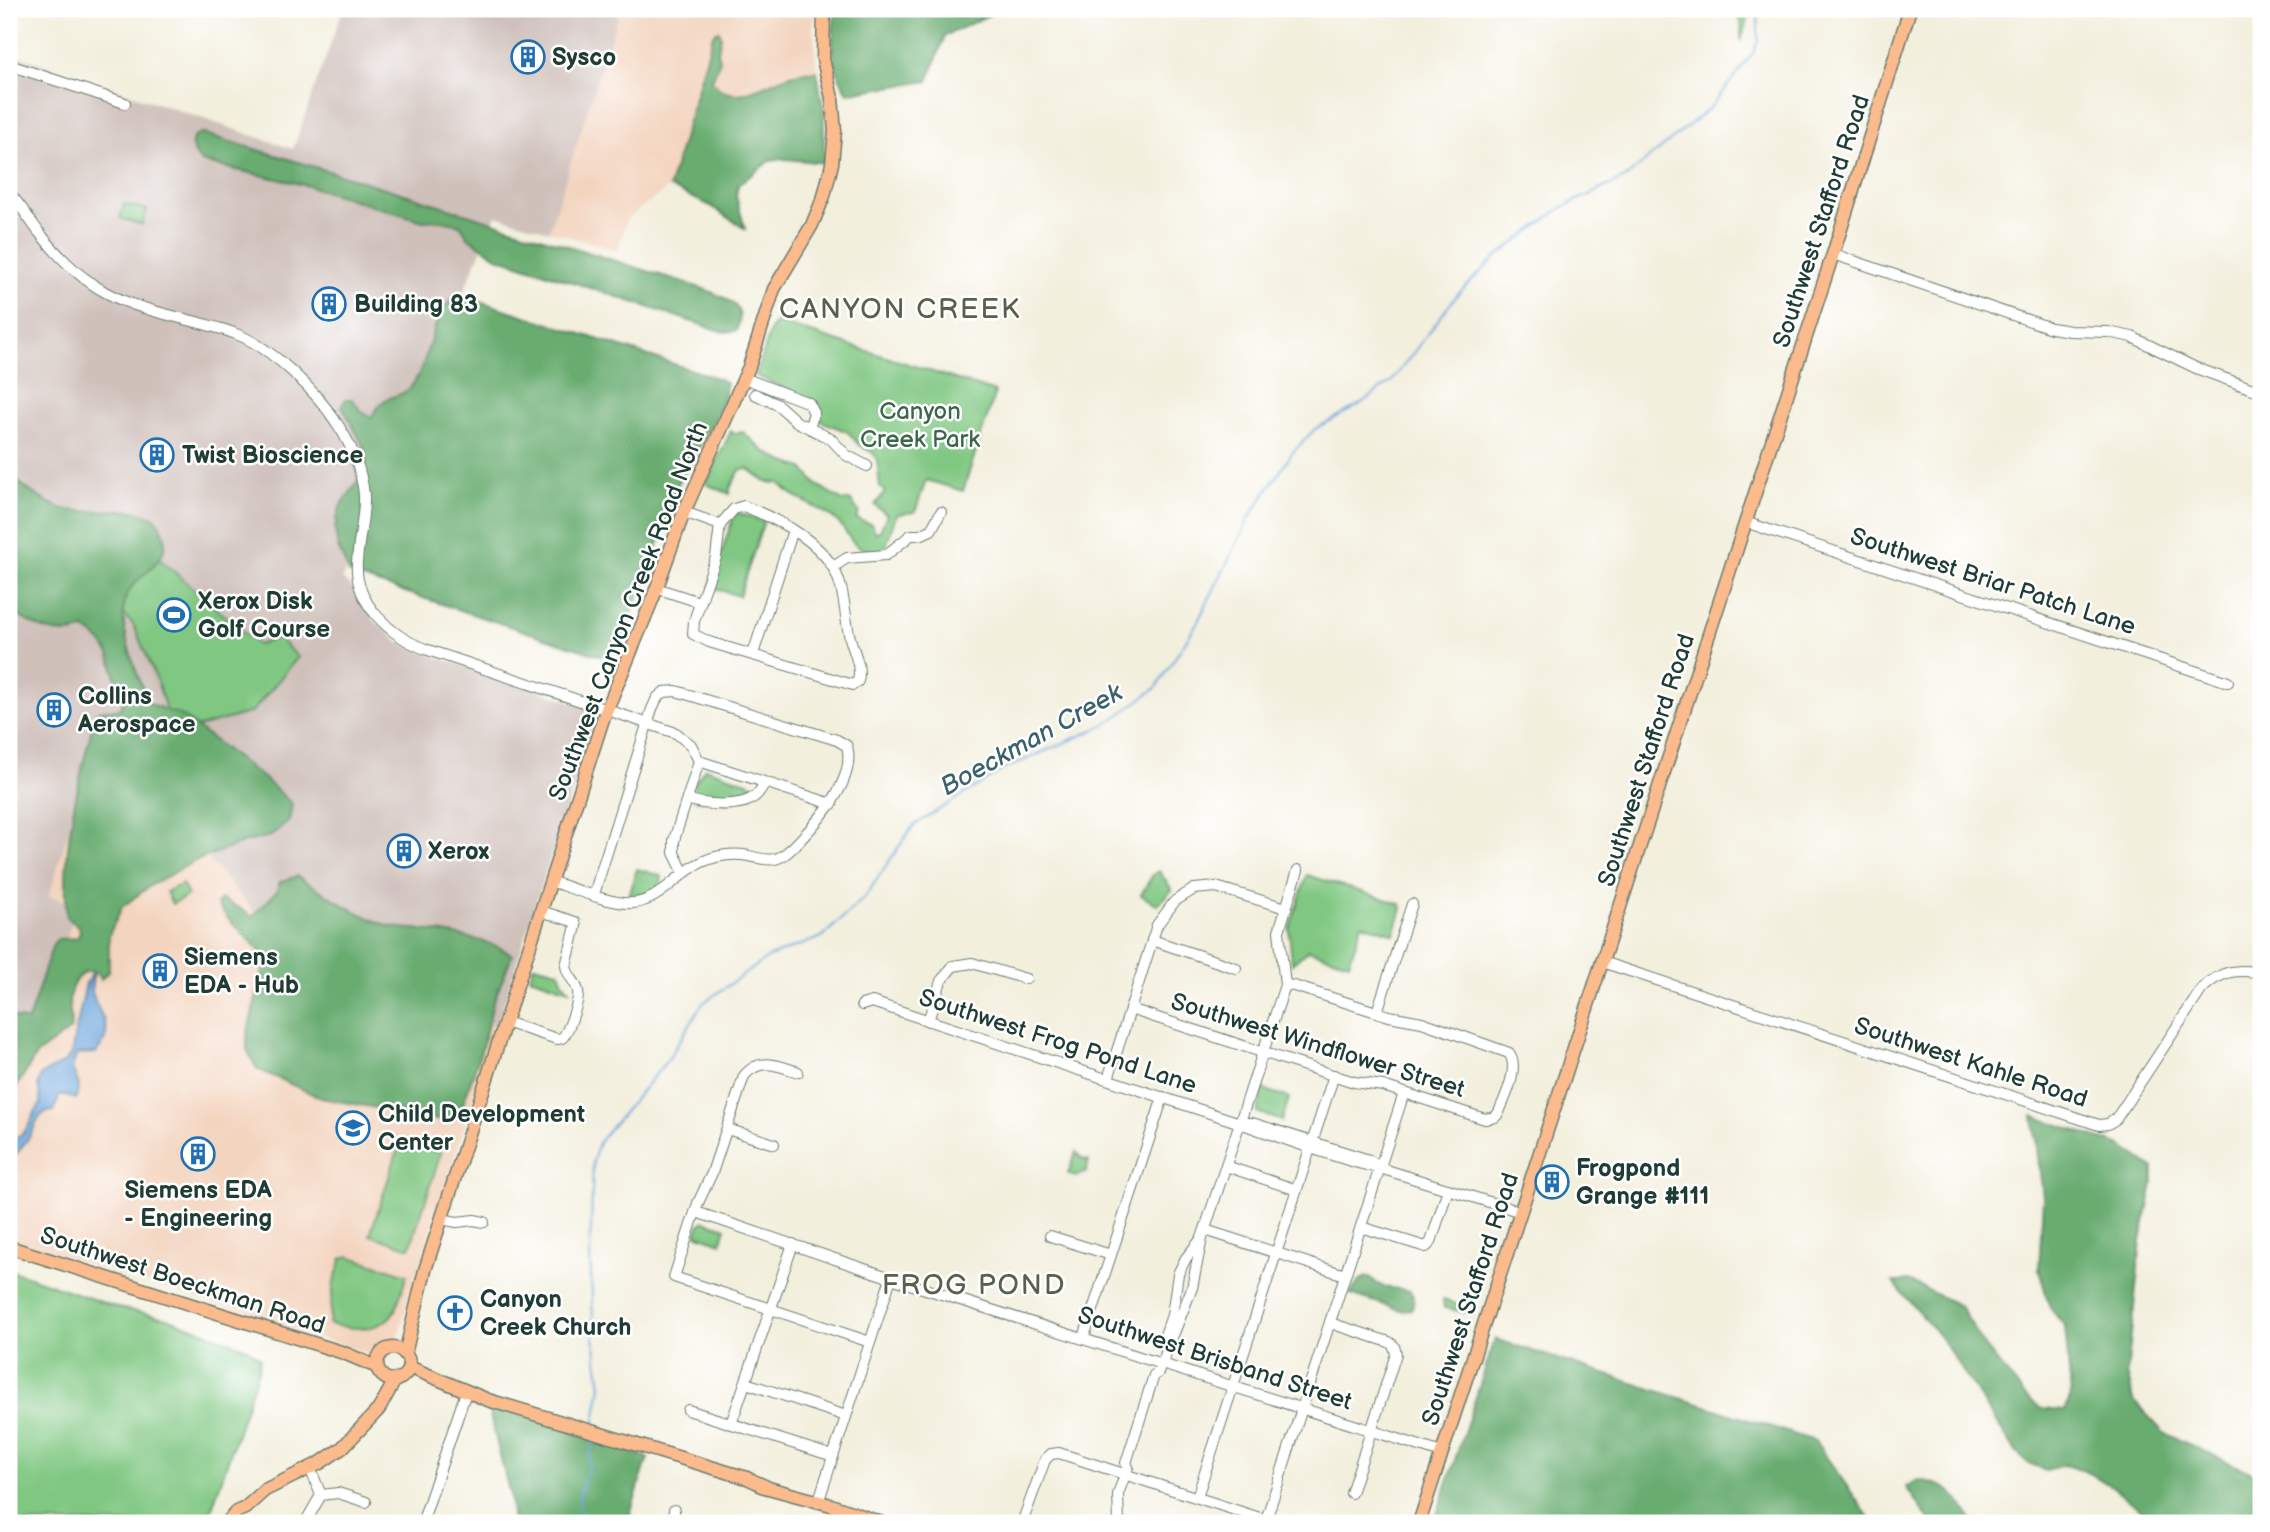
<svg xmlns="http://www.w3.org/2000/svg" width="2270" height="1532" viewBox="0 0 2270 1532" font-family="'Balsamiq Sans',sans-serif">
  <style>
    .built { fill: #f3d4be }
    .industrial { fill: #cfc0ba }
    .green { fill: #80c782; stroke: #50825b; stroke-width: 2 }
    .forest { fill: #68ac70; stroke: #447452; stroke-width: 2 }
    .water { fill: #6ba4da; stroke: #457087; stroke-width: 2 }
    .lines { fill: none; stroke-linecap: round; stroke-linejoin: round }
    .stream { stroke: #6ba4da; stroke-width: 2 }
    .minor-casing { stroke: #697b6f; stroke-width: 12 }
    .major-casing { stroke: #697b6f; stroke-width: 15 }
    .minor { stroke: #fff; stroke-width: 10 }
    .major { stroke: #fbbb8d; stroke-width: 12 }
    .labels { text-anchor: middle; stroke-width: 5; stroke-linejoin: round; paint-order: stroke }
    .poi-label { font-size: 24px; font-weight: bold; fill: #1f3d34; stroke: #fff; text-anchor: start }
    .street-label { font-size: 24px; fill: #1f3d34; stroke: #fff }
    .park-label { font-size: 24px; fill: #3c664b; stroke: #fff }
    .water-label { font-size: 26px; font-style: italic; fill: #3a616e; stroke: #fff }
    .quarter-label { font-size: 28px; letter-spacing: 2px; fill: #5a614b; stroke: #fff }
  </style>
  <rect width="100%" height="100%" fill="#fff"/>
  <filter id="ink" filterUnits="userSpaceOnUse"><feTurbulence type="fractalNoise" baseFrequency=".0143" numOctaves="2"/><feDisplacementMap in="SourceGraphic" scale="14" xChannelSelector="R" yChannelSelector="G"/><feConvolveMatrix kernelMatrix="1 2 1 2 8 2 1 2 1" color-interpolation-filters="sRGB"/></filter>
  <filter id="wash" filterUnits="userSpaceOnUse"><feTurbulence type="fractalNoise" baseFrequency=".00686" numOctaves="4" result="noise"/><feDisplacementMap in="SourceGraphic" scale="28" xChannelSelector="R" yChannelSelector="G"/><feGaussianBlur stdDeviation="1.57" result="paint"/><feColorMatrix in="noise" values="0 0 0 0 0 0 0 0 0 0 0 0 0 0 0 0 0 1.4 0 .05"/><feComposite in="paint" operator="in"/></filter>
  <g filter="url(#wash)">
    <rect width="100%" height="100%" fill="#f3efdd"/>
    <g class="built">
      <path d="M620,9H816L813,26L817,71L794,74L745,95L727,93L718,88L712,81L720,60L718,51L721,36L711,42L669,187L627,219L618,250L549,231Z"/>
      <path d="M104,712L430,1000L497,1025L394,1348L387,1356L379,1357L9,1239V1055L77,905L49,896Z"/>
    </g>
    <path class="industrial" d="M343,9H620L549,231L496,215L342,579L366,600L373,619L399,642L425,653L592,708L596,713L597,719L591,731L497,1025L430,1000L258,916L191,839L104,712L49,896L77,905L27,1061L9,1055V53L293,149Z"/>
    <g class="green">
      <path d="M1733,9H1750L1741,41V22Z"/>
      <path d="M124,204L147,210L142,225L120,218Z"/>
      <path d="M777,322L995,392L963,491L926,480L915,512L898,514L895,518L884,552C842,552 855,531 829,515C811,504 794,499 779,483L766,482L749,469L740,470L730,488V494L706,484L731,431L734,434L743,432L763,450L782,461L803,468L816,484L843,501L850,500L859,512L856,519L871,524L875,532L880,531L887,515L875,505L885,492L880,487L877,460L873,453L859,445L848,432L821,421L819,408L814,401L756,376L771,328Z"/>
      <path d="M9,474L36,497L148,549L258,645L278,638L298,657L252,712L174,734L156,678L134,626L114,603L9,506Z"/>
      <path d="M735,512L764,521L739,596L710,587Z"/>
      <path d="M705,768L753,784V796L723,802L695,800L694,784Z"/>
      <path d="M637,869L662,876L661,884L645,895L628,899Z"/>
      <path d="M1159,871L1172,890L1157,905L1141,895L1152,876Z"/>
      <path d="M1307,875L1401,904L1402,909L1394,934L1362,924L1349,963L1308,950L1292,964L1289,929Z"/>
      <path d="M182,884L188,895L172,904L166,892Z"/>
      <path d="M534,965L559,971L562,980L569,990L530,977Z"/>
      <path d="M1263,1089L1289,1098L1282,1121L1257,1112Z"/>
      <path d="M401,1140L441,1153L410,1248L370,1235Z"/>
      <path d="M1076,1152L1082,1159L1089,1161L1086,1172L1076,1177L1068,1174Z"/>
      <path d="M704,1221L726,1228L721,1243L696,1234L700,1224Z"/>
      <path d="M348,1256L407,1275C403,1286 400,1298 396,1308C384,1334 351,1329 329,1324L334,1282L342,1258Z"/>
      <path d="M9,1270L118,1308L167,1318L247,1348L260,1358L259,1368L207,1523H9Z"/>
      <path d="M1443,1300L1470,1308V1313L1444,1308Z"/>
    </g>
    <g class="forest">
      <path d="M837,9H1001L945,36L928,81L848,93C832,71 829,36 837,9Z"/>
      <path d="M719,31L721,36L718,51L720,60L712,81C735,111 767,80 794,74C801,72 809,72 817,71L824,112V163L786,159L771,160L738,185L736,196L745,229L711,206L669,187L711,42L713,34Z"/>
      <path d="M201,133L395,191L704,289C724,298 749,303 736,331L723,332L497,257L469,238L460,225L438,220L423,221L305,185L201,162C193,152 185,139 201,133Z"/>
      <path d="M454,297L470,298L720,379L726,383C728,408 689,459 678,484C667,511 661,539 651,566C640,595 626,622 619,652L610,658L591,653L365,579L349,573L338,547L335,529L340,507L357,483L367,461L363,445L342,406L346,399H352L362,412L371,417C375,411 380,404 385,400C395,395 407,394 413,384C431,358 429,319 454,297Z"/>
      <path d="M9,474C27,489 44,504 68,510C95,515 122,505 148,515C158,519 161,524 164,534C173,566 127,576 124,604C120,634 138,675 148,703L182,716L267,781L292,804L289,821L271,836L245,842L195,861L150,886L122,907L109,935V971L101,979L98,973C83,967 73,980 70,994C67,1005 73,1018 70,1030L37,1054L12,1094H9V1016L28,1021L53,944L58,939L77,938L80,932L79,927L67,918C61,850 78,782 95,716L98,711L120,709L123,702C109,670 120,651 85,629C56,640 33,626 9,610Z"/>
      <path d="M297,876C326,894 355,914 387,925C400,930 416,928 430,931C453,934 494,941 512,955L493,1003L482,1048L459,1116L449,1120L418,1119L399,1112L321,1098L257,1069L247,1050V1035L263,970L265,957C250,938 229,924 217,904L221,899L243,910L252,917L276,892L280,882Z"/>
      <path d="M2033,1116L2121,1146L2153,1168V1184L2141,1241L2127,1373L2134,1401L2164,1433L2261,1477V1523H2154L2152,1519L2112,1486L2085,1471L2064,1465L2046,1470L2028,1463L2016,1452L1941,1338L1893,1282L1909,1281L1960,1306L1984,1345L2024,1395L2041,1409L2065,1411L2071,1395L2065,1326L2050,1308L2039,1270L2043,1197Z"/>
      <path d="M1367,1277H1370C1383,1292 1394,1286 1410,1291L1414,1298L1412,1309L1404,1311L1350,1294L1360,1280Z"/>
      <path d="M1495,1339L1815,1441L1873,1523H1434Z"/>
      <path d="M487,1403L648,1458L627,1523H513L510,1496Z"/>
      <path d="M1918,1480C1953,1485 1955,1496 1974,1523H1931L1906,1487Z"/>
    </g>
    <path class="water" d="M93,973L94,974C83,999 113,1019 105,1039C103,1044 99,1049 96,1053L77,1054L72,1068L79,1085L76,1099L60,1094L54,1111C38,1112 39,1120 32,1132C30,1137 12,1160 9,1163V1138C31,1137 28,1118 41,1104L38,1084L41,1075L65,1062L71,1054L86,983Z"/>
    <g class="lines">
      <g class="stream">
        <path d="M594,1427L601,1386L594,1339L590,1254L593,1161L599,1142L669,1058L703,1003L769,957L822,937L865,897L913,826L1004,769L1105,725L1156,688L1197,623L1251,515L1293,452L1315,429L1359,405L1392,381L1457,295L1496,257L1561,208L1625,178L1710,108L1753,53L1758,41V9"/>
        <path d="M581,1523L579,1495L588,1470L593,1436"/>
      </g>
    </g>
  </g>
  <g filter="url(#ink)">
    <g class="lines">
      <defs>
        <g id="minor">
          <path d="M9,65L125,103"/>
          <path d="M9,193C20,204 29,219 38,231C57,255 78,277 105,292C145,314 193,318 236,334C273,348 317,392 338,425C352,446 361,469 364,494C365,517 358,540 357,563C354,603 391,636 425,649L676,733L691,745L699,761"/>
          <path d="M1833,254L2051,328L2070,331L2108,332L2132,337L2196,368L2261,392"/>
          <path d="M744,378L809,403L814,413L809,428"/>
          <path d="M755,394L778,405L797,422L831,439L846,455L867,466"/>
          <path d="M744,506C779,520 827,543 839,581C845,598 845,616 849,634C852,649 862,665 858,681L853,685L709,642L693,634L694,621L716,557L720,525L734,509Z"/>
          <path d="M684,512L720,525"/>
          <path d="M1745,522L2228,682"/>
          <path d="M833,567L847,558L886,555L911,535H920L931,530L941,512"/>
          <path d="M656,588L699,602"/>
          <path d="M753,654L793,530"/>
          <path d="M699,761L832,804"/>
          <path d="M687,799C703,805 740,808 754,797C759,794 761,789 764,784"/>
          <path d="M684,873L674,853V840L699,761"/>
          <path d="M550,881C571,888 613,905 633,903C661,901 677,873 702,862C717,855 733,853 749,856C758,858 766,861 775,859C786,856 794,846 801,839C821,818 856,779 847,746L837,740L676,691L664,692L657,698L652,709L594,894"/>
          <path d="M1152,940L1236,968"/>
          <path d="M1602,962L2099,1125L2108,1124L2116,1119L2202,989C2220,971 2237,968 2261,973"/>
          <path d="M862,1005L872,1002L1231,1120C1263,1131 1294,1143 1326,1153C1344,1159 1362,1165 1380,1168L1369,1160L1252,1123H1240"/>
          <path d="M1130,1009L1354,1082L1383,1086L1485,1119L1495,1117L1498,1114C1505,1098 1520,1068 1509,1053L1422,1022L1389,1016L1294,986L1285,985"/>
          <path d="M1377,1012L1412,904"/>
          <path d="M928,1021L941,981L953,966L972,963L1026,979"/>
          <path d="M505,1022L557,1039L562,1038C568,1033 580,999 578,991C576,981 567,976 566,966L576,926L575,922L541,911"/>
          <path d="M798,1072C778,1065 759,1057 744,1076L712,1173L698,1203L674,1277L870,1342"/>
          <path d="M1108,1079L1157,925L1175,901L1194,889L1216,887L1286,908"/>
          <path d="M727,1129L774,1144"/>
          <path d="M1226,1166L1297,1190"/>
          <path d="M1380,1168L1521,1212"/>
          <path d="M696,1212L891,1278L1442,1453"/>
          <path d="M441,1219L457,1222L474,1220L484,1222"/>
          <path d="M1361,1227L1426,1247L1431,1242L1448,1189"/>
          <path d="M1205,1230L1345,1275"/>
          <path d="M1050,1236L1111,1255"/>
          <path d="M1330,1323L1389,1342L1394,1346L1396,1354L1351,1493"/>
          <path d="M1084,1337L1163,1097"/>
          <path d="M1166,1350L1163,1341L1172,1315L1178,1274L1186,1258L1202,1238"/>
          <path d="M746,1383L846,1416"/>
          <path d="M688,1410L833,1456"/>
          <path d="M731,1424L793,1244"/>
          <path d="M321,1495L338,1493L366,1502"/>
          <path d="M1197,1497L1334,1075"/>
          <path d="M818,1503L891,1278"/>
          <path d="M305,1523L321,1495L310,1468"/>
          <path d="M422,1523L465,1395"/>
          <path d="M674,1523V1510"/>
          <path d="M1022,1523L1045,1460L1051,1454L1059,1453L1266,1520"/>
          <path d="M1119,1523L1118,1494L1128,1467L1126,1463L1154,1375L1158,1373L1192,1288L1202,1238L1285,985L1279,931L1298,870"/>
          <path d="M1265,1523L1404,1093"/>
        </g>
        <g id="major">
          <path d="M9,1247L344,1353L377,1367"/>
          <circle cx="393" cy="1364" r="16"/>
          <path d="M405,1354L425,1270L603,719L653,598L684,512L749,367L774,289L812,225L824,196L832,164L835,131L832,98L823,59L824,9"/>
          <path d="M409,1367L488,1400L747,1478L767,1487"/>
          <path d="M761,1486L831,1505L882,1523"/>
          <path d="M227,1523L236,1512L245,1508L265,1490L320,1463L342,1448L379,1409L395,1380"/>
          <path d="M1419,1523L1833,254L1910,9"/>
        </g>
      </defs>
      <use href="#minor" class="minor-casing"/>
      <use href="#major" class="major-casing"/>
      <use href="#minor" class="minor"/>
      <use href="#major" class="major"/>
    </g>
  </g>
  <defs>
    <symbol id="building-ring" viewBox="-11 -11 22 22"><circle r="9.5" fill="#fff" stroke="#1f6fb2" stroke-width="1.5"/><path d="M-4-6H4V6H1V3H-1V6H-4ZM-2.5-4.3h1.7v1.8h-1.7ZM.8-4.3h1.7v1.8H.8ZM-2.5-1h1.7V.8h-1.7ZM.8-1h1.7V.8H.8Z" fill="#1f6fb2"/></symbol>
    <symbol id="stadium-ring" viewBox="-11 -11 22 22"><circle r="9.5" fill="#fff" stroke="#1f6fb2" stroke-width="1.5"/><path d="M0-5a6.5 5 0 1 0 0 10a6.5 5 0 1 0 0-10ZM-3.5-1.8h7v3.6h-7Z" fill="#1f6fb2"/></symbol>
    <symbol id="school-ring" viewBox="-11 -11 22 22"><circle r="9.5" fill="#fff" stroke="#1f6fb2" stroke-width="1.5"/><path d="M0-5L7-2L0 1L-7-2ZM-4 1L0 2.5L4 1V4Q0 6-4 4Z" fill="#1f6fb2"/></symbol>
    <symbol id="church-ring" viewBox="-11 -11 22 22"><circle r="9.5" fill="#fff" stroke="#1f6fb2" stroke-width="1.5"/><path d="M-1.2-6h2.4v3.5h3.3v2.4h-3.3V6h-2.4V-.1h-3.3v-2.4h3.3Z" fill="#1f6fb2"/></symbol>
  </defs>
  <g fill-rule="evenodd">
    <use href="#building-ring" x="509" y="38" width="38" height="38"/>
    <use href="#building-ring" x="310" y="285" width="38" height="38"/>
    <use href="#building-ring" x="138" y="436" width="38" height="38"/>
    <use href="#stadium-ring" x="155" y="596" width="38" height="38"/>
    <use href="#building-ring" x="35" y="691" width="38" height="38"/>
    <use href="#building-ring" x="385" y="832" width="38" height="38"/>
    <use href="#building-ring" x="141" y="952" width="38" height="38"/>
    <use href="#school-ring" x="334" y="1109" width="38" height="38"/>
    <use href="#building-ring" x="179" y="1135" width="38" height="38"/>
    <use href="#building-ring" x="1533" y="1163" width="38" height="38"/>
    <use href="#church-ring" x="436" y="1294" width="38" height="38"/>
  </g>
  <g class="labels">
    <g class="poi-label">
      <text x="552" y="65">Sysco</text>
      <text x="354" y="312">Building 83</text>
      <text x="182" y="463">Twist Bioscience</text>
      <text x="198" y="609">Xerox Disk<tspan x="198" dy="28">Golf Course</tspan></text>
      <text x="78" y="704">Collins<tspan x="78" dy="28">Aerospace</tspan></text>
      <text x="428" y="859">Xerox</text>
      <text x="184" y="965">Siemens<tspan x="184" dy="28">EDA - Hub</tspan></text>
      <text x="378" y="1122">Child Development<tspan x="378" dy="28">Center</tspan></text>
      <text x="1576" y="1176">Frogpond<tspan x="1576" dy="28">Grange #111</tspan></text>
      <text x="198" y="1198" text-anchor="middle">Siemens EDA<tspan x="198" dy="28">- Engineering</tspan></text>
      <text x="480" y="1307">Canyon<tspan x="480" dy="28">Creek Church</tspan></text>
    </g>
    <g class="street-label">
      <text transform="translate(1821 221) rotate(-72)" y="8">Southwest Stafford Road</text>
      <text transform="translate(1993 581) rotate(18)" y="8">Southwest Briar Patch Lane</text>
      <text transform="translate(628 611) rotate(-69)" y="8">Southwest Canyon Creek Road North</text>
      <text transform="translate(1646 760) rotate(-72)" y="8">Southwest Stafford Road</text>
      <text transform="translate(1058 1041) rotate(18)" y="8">Southwest Frog Pond Lane</text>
      <text transform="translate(1318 1045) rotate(17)" y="8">Southwest Windflower Street</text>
      <text transform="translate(1971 1062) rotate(18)" y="8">Southwest Kahle Road</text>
      <text transform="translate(183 1280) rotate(18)" y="8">Southwest Boeckman Road</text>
      <text transform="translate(1470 1299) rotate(-72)" y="8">Southwest Stafford Road</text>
      <text transform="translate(1215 1358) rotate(18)" y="8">Southwest Brisband Street</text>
    </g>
    <g class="park-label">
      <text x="920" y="419">Canyon<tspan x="920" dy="28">Creek Park</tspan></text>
    </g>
    <g class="water-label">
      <text transform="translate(1031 739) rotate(-29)" y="9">Boeckman Creek</text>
    </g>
    <g class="quarter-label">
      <text x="900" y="318">CANYON CREEK</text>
      <text x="974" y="1294">FROG POND</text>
    </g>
  </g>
  <rect width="2270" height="1532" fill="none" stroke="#fff" stroke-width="35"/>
</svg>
